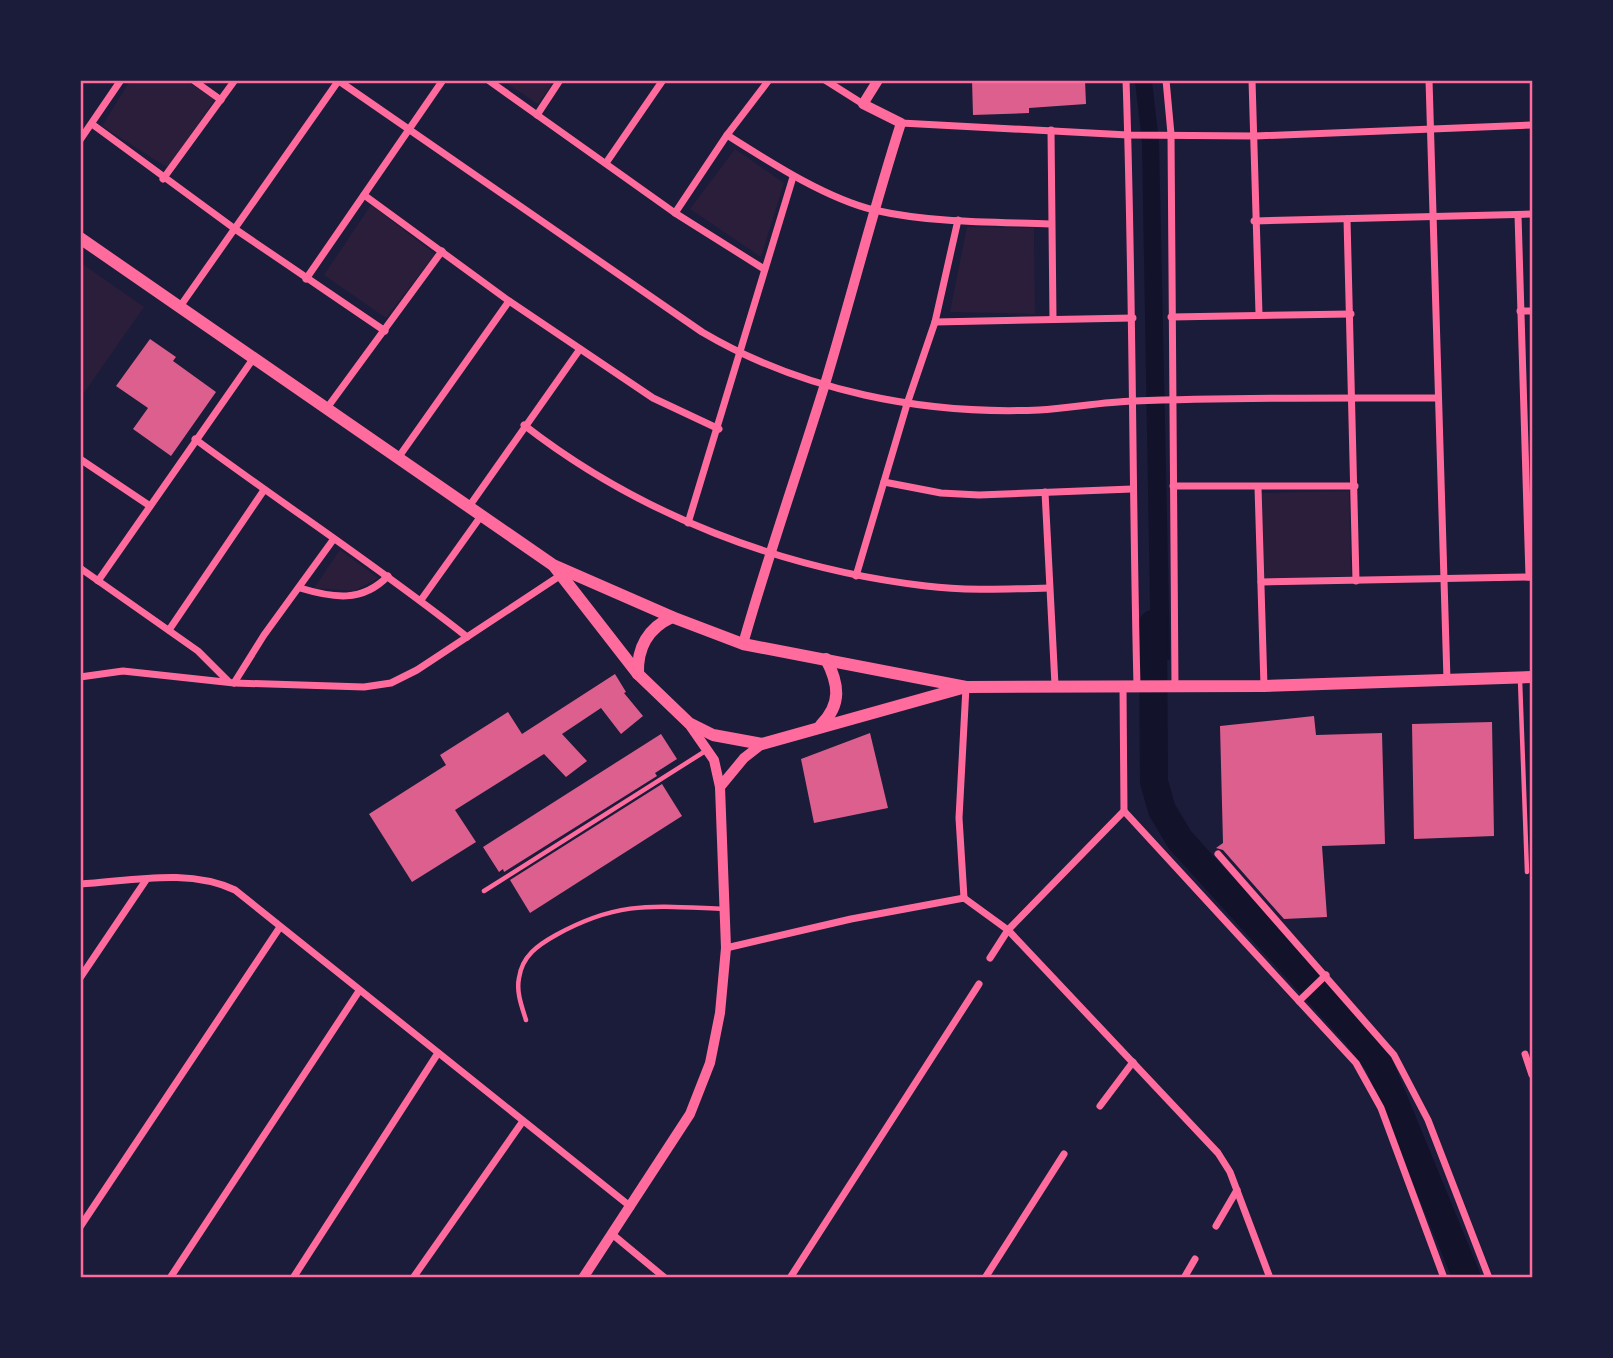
<svg xmlns="http://www.w3.org/2000/svg" width="1613" height="1358" viewBox="0 0 1613 1358" font-family="'Public Sans',sans-serif">
  <style>
    .green { fill: #2a1e3b }
    .water { fill: #12122b }
    .lines { fill: none; stroke-linecap: round; stroke-linejoin: round }
    .river { stroke: #12122b; stroke-width: 28 }
    .building { fill: #dd5f8e }
    .service { stroke: #ff6b9d; stroke-width: 4.5 }
    .minor { stroke: #ff6b9d; stroke-width: 7 }
    .tertiary { stroke: #ff6b9d; stroke-width: 10 }
    .secondary { stroke: #ff6b9d; stroke-width: 12 }
    .neatline { fill: none; stroke: #ff6b9d; stroke-width: 2.5 }
  </style>
  <rect width="100%" height="100%" fill="#1b1b3a"/>
  <g class="green">
    <path d="M130,81H187L215,99L168,168L102,126Z"/>
    <path d="M503,81H554L538,104Z"/>
    <path d="M735,149L784,183L761,257L690,209Z"/>
    <path d="M371,205L435,254L386,318L324,275Z"/>
    <path d="M967,227L1034,228L1035,314L950,312Z"/>
    <path d="M81,263L144,307L81,397Z"/>
    <path d="M1349,491L1351,576L1257,579L1256,493Z"/>
    <path d="M340,550L378,578L354,591L314,588Z"/>
  </g>
  <path class="water" d="M1135,81H1152L1159,142L1170,660H1151L1142,142Z"/>
  <g class="lines">
    <path class="river" d="M1153,624L1154,782L1162,810L1180,840L1355,1033L1379,1064L1467,1278"/>
  </g>
  <g class="building">
    <path d="M972,80H1085L1086,104L1029,108V113L973,115Z"/>
    <path d="M150,339L176,357L173,361L216,392L171,456L133,429L148,408L116,386Z"/>
    <path d="M615,674L626,692L624,693L643,716L621,734L601,708L562,734L587,761L566,777L544,754L455,810L476,842L412,882L369,814L446,765L440,755L508,712L522,734Z"/>
    <path d="M1314,716L1316,735L1382,733L1385,844L1322,846L1327,917L1284,919L1223,850L1216,848L1223,843L1220,726Z"/>
    <path d="M1492,722L1494,836L1414,839L1412,724Z"/>
    <path d="M870,733L888,808L814,823L801,759Z"/>
    <path d="M661,734L677,759L655,773L657,776L504,872L503,869L499,872L483,847Z"/>
    <path d="M662,784L682,816L530,913L510,880Z"/>
  </g>
  <g class="lines">
    <g class="service">
      <path d="M1520,680L1527,872"/>
      <path d="M484,891L707,750"/>
      <path d="M526,1020C522,1007 516,992 519,978C522,956 538,945 556,935C619,900 655,906 724,909"/>
    </g>
    <g class="minor">
      <path d="M193,80L221,100"/>
      <path d="M488,80L675,213L764,269"/>
      <path d="M825,80L863,104"/>
      <path d="M1126,80C1133,282 1132,484 1137,686"/>
      <path d="M1166,80L1171,134L1175,687"/>
      <path d="M1252,80L1259,314"/>
      <path d="M1429,80L1447,680"/>
      <path d="M339,81L702,332C802,391 923,415 1039,410C1071,408 1102,402 1134,401C1235,397 1336,398 1437,398"/>
      <path d="M537,115L560,80"/>
      <path d="M901,123L1128,135L1255,136L1532,125"/>
      <path d="M92,124L235,229L385,331"/>
      <path d="M1051,130L1053,319"/>
      <path d="M727,135C770,162 825,198 874,210C931,223 992,222 1050,224"/>
      <path d="M80,140L121,80"/>
      <path d="M606,163L663,80"/>
      <path d="M163,179L235,80"/>
      <path d="M364,195L509,301L653,398L719,429"/>
      <path d="M675,213L727,135L769,80"/>
      <path d="M1518,215L1529,577"/>
      <path d="M1347,219L1356,581"/>
      <path d="M1254,221L1532,214"/>
      <path d="M306,279L443,80"/>
      <path d="M179,308L339,80"/>
      <path d="M1520,311H1532"/>
      <path d="M1171,317L1351,314"/>
      <path d="M935,322L1133,318"/>
      <path d="M327,408L442,251"/>
      <path d="M524,425C640,515 781,569 926,586C967,591 1008,589 1049,588"/>
      <path d="M195,439C285,506 379,567 467,637"/>
      <path d="M398,458L509,301"/>
      <path d="M80,459L150,506"/>
      <path d="M884,482L941,493L979,495L1132,489"/>
      <path d="M1173,486H1355"/>
      <path d="M1258,487L1264,686"/>
      <path d="M1045,492L1055,685"/>
      <path d="M468,508L580,349"/>
      <path d="M688,523L793,177"/>
      <path d="M80,568L198,651L228,681"/>
      <path d="M856,576L907,404L935,322L958,220"/>
      <path d="M98,581L253,359"/>
      <path d="M1261,582L1532,577"/>
      <path d="M300,588C333,598 362,603 388,576"/>
      <path d="M421,600L481,516"/>
      <path d="M169,630L264,490"/>
      <path d="M80,677L123,671L234,683L364,687L391,683L417,670L561,575"/>
      <path d="M234,683L264,635L333,540"/>
      <path d="M1123,687L1124,811L1356,1063L1381,1108L1444,1278"/>
      <path d="M1218,854L1394,1055L1428,1120L1489,1278"/>
      <path d="M80,884C132,881 188,868 235,890L631,1207"/>
      <path d="M964,898L1008,930L1218,1153L1230,1172L1270,1278"/>
      <path d="M964,898L959,818L966,687"/>
      <path d="M726,948L851,919L964,898"/>
      <path d="M990,958L1008,930L1124,811"/>
      <path d="M80,978L146,880"/>
      <path d="M1299,1001L1326,975"/>
      <path d="M1525,1054L1532,1075"/>
      <path d="M1100,1106L1133,1062"/>
      <path d="M1216,1226L1237,1190"/>
      <path d="M80,1227L280,927"/>
      <path d="M612,1234L665,1278"/>
      <path d="M170,1278L359,991"/>
      <path d="M293,1278L438,1053"/>
      <path d="M413,1278L523,1121"/>
      <path d="M790,1278L979,984"/>
      <path d="M985,1278L1064,1154"/>
      <path d="M1184,1278L1195,1259"/>
    </g>
    <g class="tertiary">
      <path d="M743,644C768,556 798,471 825,384C851,298 873,210 901,123L863,104L878,80"/>
      <path d="M720,787L744,758L762,744"/>
      <path d="M583,1278L690,1114L710,1063L720,1013L726,948L720,787L714,760L689,724"/>
    </g>
    <g class="secondary">
      <path d="M80,238L553,565L672,617L743,644L966,687L1264,686L1532,677"/>
      <path d="M554,566L638,674L689,723L713,735L762,744L962,688"/>
      <path d="M638,674C637,648 648,628 672,617"/>
      <path d="M821,725C842,704 839,684 826,659"/>
    </g>
  </g>
  <rect width="1613" height="1358" fill="none" stroke="#1b1b3a" stroke-width="164"/>
  <rect x="82" y="82" width="1449" height="1194" class="neatline"/>
</svg>
